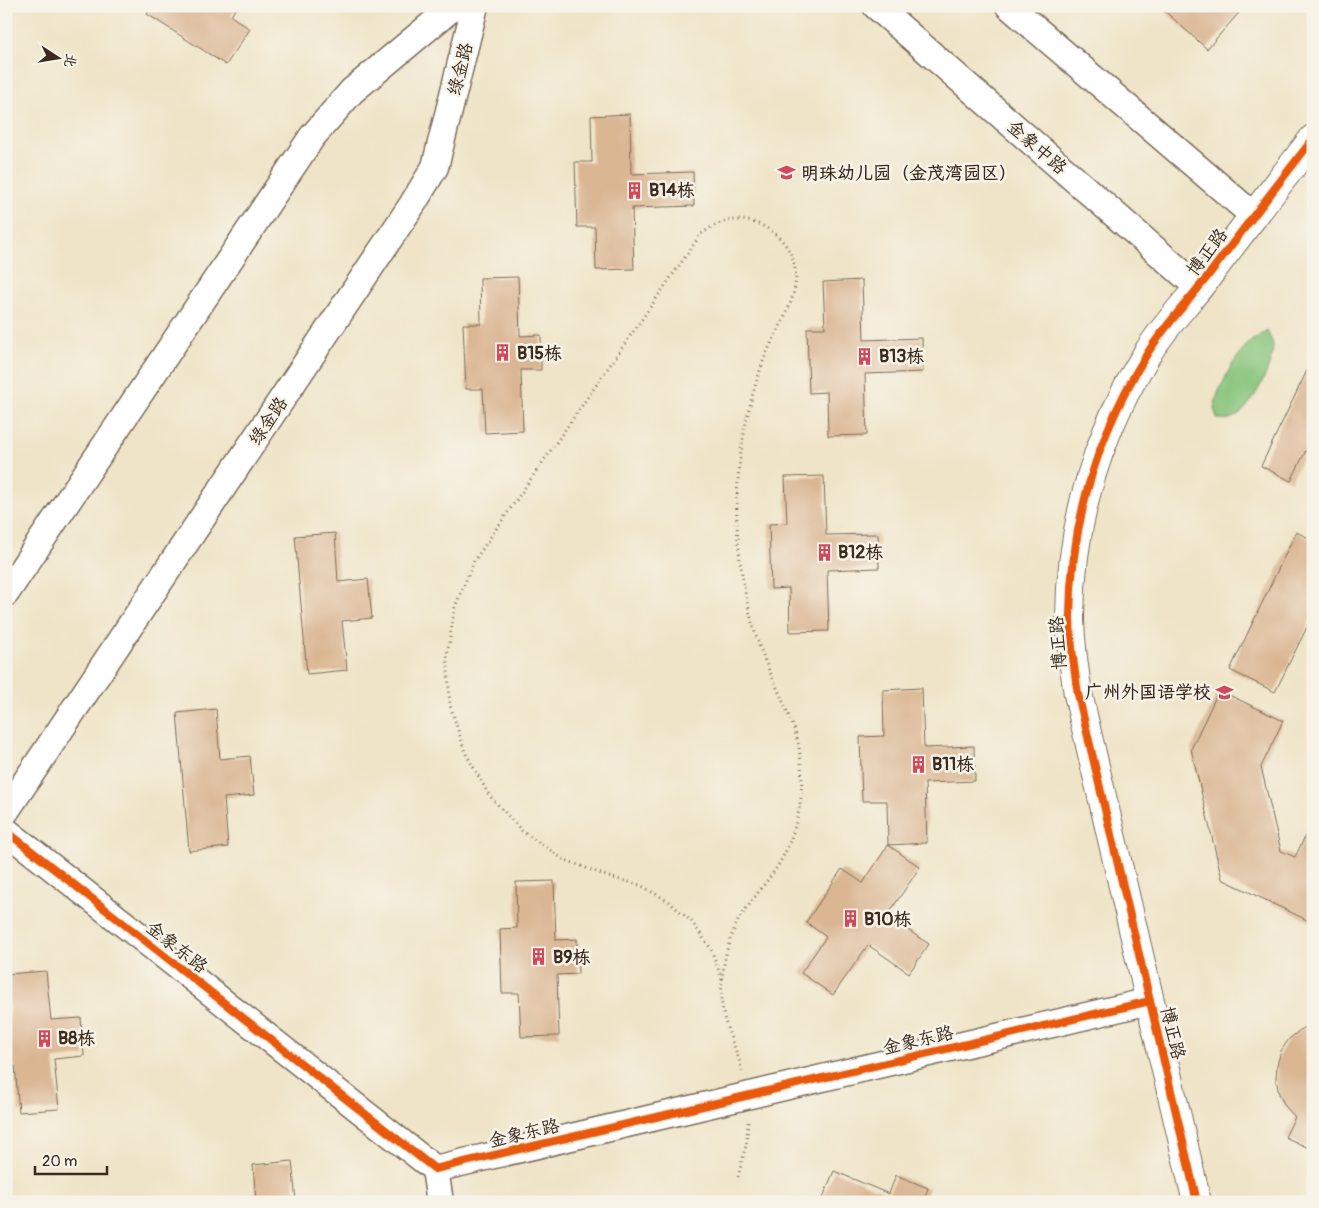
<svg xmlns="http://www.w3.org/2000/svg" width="1319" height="1208" viewBox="0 0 1319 1208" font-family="Pangolin,'LXGW WenKai TC',sans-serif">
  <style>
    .green { fill: #87c47b; stroke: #61774c }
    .building { fill: #dab693 }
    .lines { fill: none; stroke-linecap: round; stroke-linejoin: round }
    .minor-casing { stroke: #7a6b59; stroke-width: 29 }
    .tertiary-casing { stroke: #7a6b59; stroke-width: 30 }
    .path { stroke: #7a6b59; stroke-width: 3; stroke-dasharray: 1 4; stroke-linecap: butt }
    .minor { stroke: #fff; stroke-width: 26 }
    .tertiary { stroke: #fff; stroke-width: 28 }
    .cycleway-casing { stroke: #f7f3e8; stroke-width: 11 }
    .cycleway { stroke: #e8590c; stroke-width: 8 }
    .labels { text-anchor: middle; stroke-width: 5; stroke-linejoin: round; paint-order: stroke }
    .street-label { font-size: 18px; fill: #3b2a1e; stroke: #f7f3e8 }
    .poi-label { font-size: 18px; font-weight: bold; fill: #3b2a1e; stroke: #f7f3e8; text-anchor: start }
  </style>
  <rect width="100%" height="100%" fill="#f7f3e8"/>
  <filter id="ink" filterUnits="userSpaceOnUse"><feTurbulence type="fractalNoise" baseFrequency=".02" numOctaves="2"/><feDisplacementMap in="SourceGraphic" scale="10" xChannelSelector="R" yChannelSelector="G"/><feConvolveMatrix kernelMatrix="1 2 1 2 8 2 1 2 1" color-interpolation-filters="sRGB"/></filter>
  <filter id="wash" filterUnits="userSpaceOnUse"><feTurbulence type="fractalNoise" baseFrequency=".0096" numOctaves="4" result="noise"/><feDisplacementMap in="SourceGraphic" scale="20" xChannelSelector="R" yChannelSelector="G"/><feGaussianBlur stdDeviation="1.12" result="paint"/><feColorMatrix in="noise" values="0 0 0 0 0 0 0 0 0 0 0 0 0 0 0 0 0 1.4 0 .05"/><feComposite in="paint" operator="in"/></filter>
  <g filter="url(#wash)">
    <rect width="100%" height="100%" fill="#efe4c7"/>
    <path class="green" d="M1267,331C1269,336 1273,341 1273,346C1273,366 1250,415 1229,419C1226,420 1221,419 1217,419L1214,408L1218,393L1231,366L1249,342Z"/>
    <g id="blocks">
      <g class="building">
        <path d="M152,6H237L231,16L250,29L226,65L147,14Z"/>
        <path d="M1159,6H1245L1207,49Z"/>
        <path d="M630,114L631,174L693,172L694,206L632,208L634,269L596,270L595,227H577L575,162H592L591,116Z"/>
        <path d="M518,277L520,336L541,335V370H521L523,431L485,433L483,389H466L463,324H481L480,278Z"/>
        <path d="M862,280L864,340L922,338L923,372L865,374L867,435L828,436L827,392L809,393L807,328H825L823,282Z"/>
        <path d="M1313,358V436L1291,481L1261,466Z"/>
        <path d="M824,476L826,535L878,534L879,568L827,570L829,631L790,632L789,588L771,589L769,524L787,523L785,477Z"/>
        <path d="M1296,532L1313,540V615L1275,692L1230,670Z"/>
        <path d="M335,533L338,582L368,579L372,618L342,621L347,670L307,674L295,536Z"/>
        <path d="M922,688L924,748L974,746L975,781L925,783L927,843L888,845L887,801H862L860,737L884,736L883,690Z"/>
        <path d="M1219,690L1283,721L1261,767L1281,851L1295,857L1313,820V923L1222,879L1191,749Z"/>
        <path d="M216,709L220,759L250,756L254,795L224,798L228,847L189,851L177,713Z"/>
        <path d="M888,845L920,867L887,916L929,944L909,973L868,945L833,995L801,973L826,937L806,922L842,869L863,883Z"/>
        <path d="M554,881L556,940L577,939L578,974L557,975L559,1036L521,1037L519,993H502L500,929L517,928L516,882Z"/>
        <path d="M46,971L51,1020L81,1018L84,1056L54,1059L59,1109L19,1112L15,1066L6,1067V1016L10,1015L7,974Z"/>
        <path d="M1313,1023V1150L1285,1137L1295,1117L1285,1106L1279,1094L1276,1079L1277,1065L1281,1051L1289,1039L1300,1030Z"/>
        <path d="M292,1161L296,1202H256L253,1165Z"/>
        <path d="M834,1171L889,1194L896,1175L928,1188L923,1202H821Z"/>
      </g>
    </g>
  </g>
  <g filter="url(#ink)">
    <use href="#blocks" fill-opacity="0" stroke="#7a6b59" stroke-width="1"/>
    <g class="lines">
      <defs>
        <g id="minor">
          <path d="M876,6L1199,288"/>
          <path d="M1009,6L1254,216"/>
          <path d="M6,593L312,137L352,91L454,6"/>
          <path d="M6,811L412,205L435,167L475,6"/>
          <path d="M6,831L435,1169L1150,1001"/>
          <path d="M435,1169L440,1202"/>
        </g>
        <path id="tertiary" d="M1197,1202L1078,694C1074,668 1070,641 1070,615C1071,522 1098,433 1147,354C1164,326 1187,303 1207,277C1242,231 1277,185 1313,139"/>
      </defs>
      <use href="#minor" class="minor-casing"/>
      <use href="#tertiary" class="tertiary-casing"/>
      <g class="path">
        <path d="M722,979L711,949L692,922L668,901L640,885L609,877L563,859L522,831L489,795L465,752L450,705L447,655L455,607L474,561L701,234C706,231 712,226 718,224C750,210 790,234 795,268C800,300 775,331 764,359C745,411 735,470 737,526C739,562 745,600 756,636C765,665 780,692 791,721C801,743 803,773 801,797C798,821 789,850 775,870C763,887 749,903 738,921C725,946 720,978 722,1006C725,1030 737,1048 742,1071"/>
        <path d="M738,1177L747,1141L748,1121"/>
      </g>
      <use href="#minor" class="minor"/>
      <use href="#tertiary" class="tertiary"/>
      <defs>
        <g id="cycleway">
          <path d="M6,831L435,1169L1150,1001"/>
          <path d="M1197,1202L1078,694C1074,668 1070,641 1070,615C1071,522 1098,433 1147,354C1164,326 1187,303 1207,277C1242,231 1277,185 1313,139"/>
        </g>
      </defs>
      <use href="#cycleway" class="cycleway-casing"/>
      <use href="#cycleway" class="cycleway"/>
    </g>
  </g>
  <defs>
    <symbol id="school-bare" viewBox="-9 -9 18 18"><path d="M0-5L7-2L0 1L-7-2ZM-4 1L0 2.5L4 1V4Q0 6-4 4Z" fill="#d1495b" stroke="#f7f3e8" stroke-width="2.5" paint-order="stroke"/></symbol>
    <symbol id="building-bare" viewBox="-9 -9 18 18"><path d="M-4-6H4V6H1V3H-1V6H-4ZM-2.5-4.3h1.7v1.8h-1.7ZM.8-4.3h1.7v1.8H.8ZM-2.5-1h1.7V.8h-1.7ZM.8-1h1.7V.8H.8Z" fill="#d1495b" stroke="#f7f3e8" stroke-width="2.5" paint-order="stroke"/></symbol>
  </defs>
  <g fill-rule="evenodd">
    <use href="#school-bare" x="774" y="160" width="25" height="25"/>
    <use href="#building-bare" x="622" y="178" width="25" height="25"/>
    <use href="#building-bare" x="490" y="340" width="25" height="25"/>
    <use href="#building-bare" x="852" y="344" width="25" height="25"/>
    <use href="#building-bare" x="812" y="540" width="25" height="25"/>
    <use href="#school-bare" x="1212" y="680" width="25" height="25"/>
    <use href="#building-bare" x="906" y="752" width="25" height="25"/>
    <use href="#building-bare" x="838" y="906" width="25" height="25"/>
    <use href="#building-bare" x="526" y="944" width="25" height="25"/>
    <use href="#building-bare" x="32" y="1026" width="25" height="25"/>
  </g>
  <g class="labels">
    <g class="street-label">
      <text transform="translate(460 69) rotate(-76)" y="6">绿金路</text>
      <text transform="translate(1037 147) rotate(41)" y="6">金象中路</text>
      <text transform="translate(1207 252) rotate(-53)" y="6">博正路</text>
      <text transform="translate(268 421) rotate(-56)" y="6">绿金路</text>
      <text transform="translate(1058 643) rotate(-94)" y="6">博正路</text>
      <text transform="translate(177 947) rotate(38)" y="6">金象东路</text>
      <text transform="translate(1173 1033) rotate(77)" y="6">博正路</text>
      <text transform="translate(918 1040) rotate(-13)" y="6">金象东路</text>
      <text transform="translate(524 1133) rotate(-13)" y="6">金象东路</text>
    </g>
    <g class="poi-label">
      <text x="801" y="179">明珠幼儿园（金茂湾园区）</text>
      <text x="649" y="196">B14栋</text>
      <text x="517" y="359">B15栋</text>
      <text x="879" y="362">B13栋</text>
      <text x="838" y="558">B12栋</text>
      <text x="1211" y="698" text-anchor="end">广州外国语学校</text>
      <text x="932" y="770">B11栋</text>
      <text x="864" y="925">B10栋</text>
      <text x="553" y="963">B9栋</text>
      <text x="58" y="1044">B8栋</text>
    </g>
  </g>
  <rect width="1319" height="1208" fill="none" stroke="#f7f3e8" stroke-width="25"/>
  <g transform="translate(58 58) rotate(102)" stroke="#f7f3e8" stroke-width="4" paint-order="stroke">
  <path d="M0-4L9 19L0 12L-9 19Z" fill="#3b2a1e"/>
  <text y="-8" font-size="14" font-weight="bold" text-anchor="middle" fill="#3b2a1e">北</text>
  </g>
  <path d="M35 1166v8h72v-8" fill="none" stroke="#3b2a1e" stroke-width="2.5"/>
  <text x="42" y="1166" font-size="15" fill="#3b2a1e" stroke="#f7f3e8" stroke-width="4" paint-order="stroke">20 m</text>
</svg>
